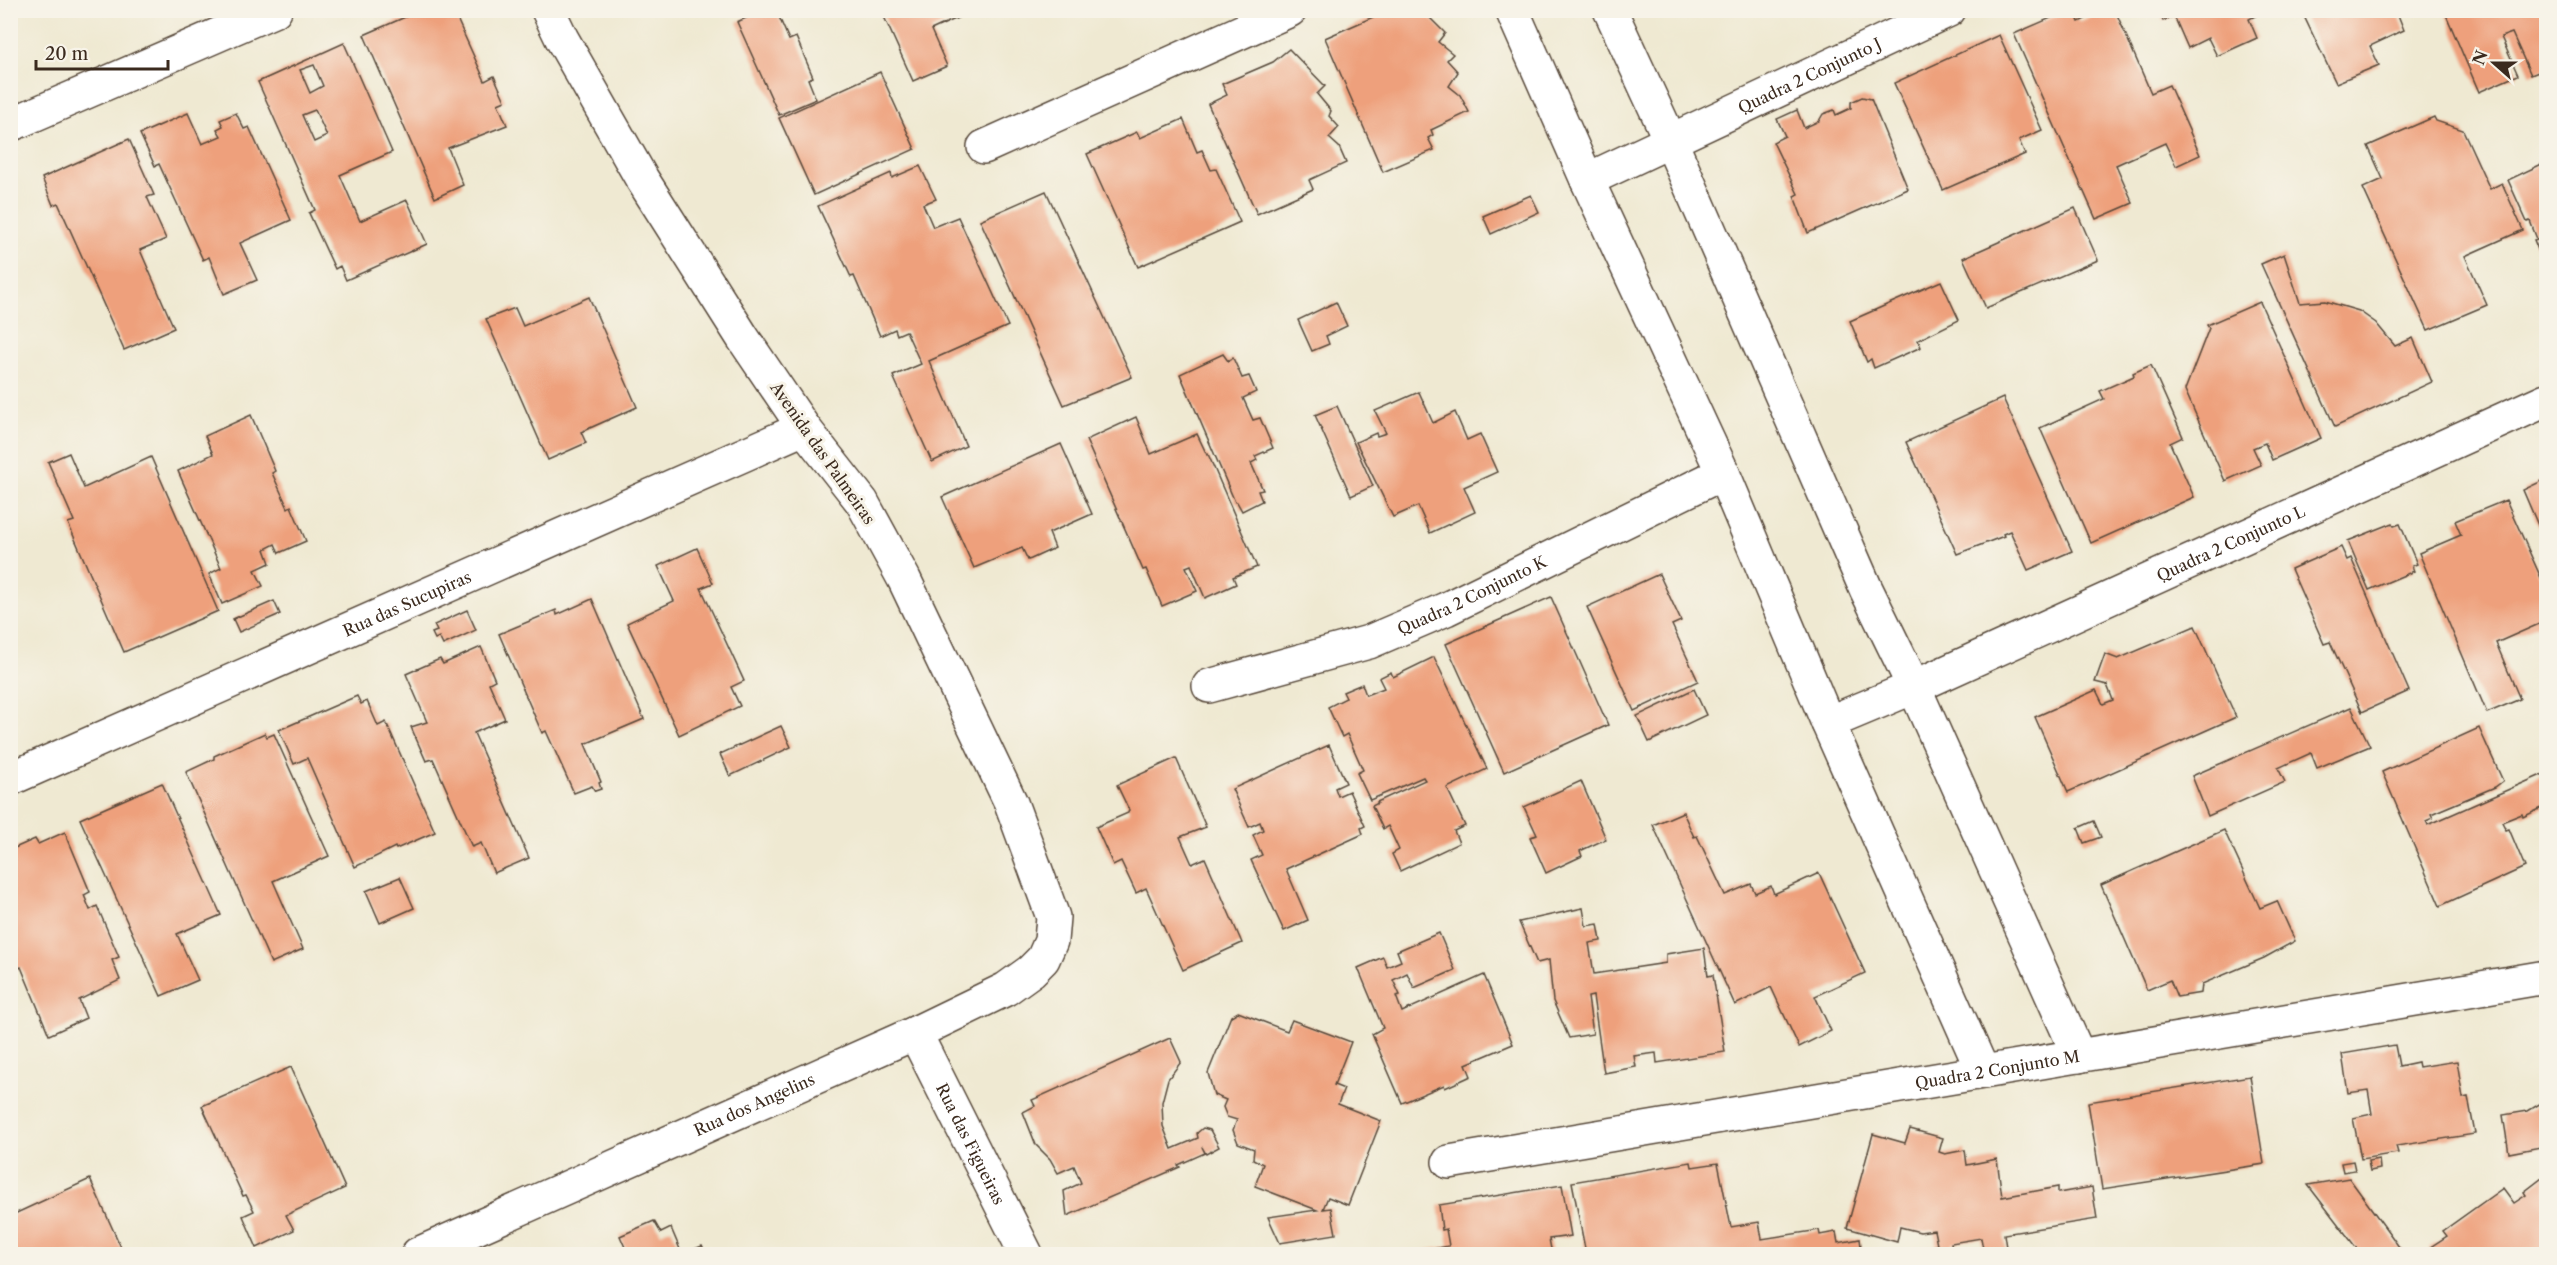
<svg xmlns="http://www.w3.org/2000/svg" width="2557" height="1265" viewBox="0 0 2557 1265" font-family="'Libre Caslon Text',serif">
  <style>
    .building { fill: #eea07b; fill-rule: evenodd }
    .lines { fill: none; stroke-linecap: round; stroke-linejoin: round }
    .minor-casing { stroke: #564739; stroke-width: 36 }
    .minor { stroke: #fff; stroke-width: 33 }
    .labels { text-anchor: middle; stroke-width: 6; stroke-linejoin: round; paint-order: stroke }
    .street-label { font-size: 16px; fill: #3b2a1e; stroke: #f7f3e8 }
  </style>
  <rect width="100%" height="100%" fill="#f7f3e8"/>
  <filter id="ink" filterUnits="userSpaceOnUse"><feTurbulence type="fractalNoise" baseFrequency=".0167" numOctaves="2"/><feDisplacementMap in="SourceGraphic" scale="12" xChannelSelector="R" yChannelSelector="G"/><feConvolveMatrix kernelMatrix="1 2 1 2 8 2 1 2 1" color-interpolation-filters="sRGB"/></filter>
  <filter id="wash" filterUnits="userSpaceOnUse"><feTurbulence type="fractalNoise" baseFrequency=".008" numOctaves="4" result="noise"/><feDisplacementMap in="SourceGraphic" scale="24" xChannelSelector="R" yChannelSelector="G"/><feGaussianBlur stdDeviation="1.35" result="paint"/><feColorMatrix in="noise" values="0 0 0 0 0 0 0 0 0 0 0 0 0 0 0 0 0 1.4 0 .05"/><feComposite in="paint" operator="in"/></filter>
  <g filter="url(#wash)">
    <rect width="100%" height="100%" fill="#efe9d2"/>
    <g id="blocks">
      <g class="building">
        <path d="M436,10H453L485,81L494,76L505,101L498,104L507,125L448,148L463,185L435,198L364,35L419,11L422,16Z"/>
        <path d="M764,10H776L789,40L796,37L813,77L808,79L816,99L779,115L737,22Z"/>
        <path d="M881,10H962L964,15L931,30L947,66L913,81Z"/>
        <path d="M1389,10H1422L1445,33L1438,42L1453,54L1447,60L1458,72L1449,86L1460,95L1469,112L1431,130L1433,135L1428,138L1434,150L1383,172L1325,38Z"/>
        <path d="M2069,10H2074L2079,22L2104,10H2115L2151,93L2169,85L2200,155L2176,166L2165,143L2116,165L2133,203L2096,219L2014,34Z"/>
        <path d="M2159,10H2267L2249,19L2257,38L2217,56L2208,38L2188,48L2174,16L2163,21Z"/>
        <path d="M2301,10H2396L2404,30L2370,46L2379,65L2336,83Z"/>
        <path d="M2444,10H2546V69L2531,75L2512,33L2501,37L2518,75L2479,92Z"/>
        <path d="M1999,35L2042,130L2019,140L2025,154L1943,190L1894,83Z"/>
        <path d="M344,43L392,152L340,175L360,221L407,200L427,244L346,280L340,266L335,269L309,213L315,210L258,82ZM314,65L323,86L310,93L300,70ZM315,110L327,136L314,142L302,115Z"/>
        <path d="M1289,49L1325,86L1317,94L1331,111L1329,116L1339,127L1329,138L1339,147L1346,163L1309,180L1313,189L1257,214L1208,104L1227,95L1222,84L1273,62Z"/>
        <path d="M880,72L915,149L814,195L779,118Z"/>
        <path d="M1862,97L1871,99L1908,189L1808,233L1794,196L1798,194L1773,142L1785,136L1777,119L1797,110L1804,128L1819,121L1823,114L1834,110L1836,115L1851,108V102Z"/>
        <path d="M188,113L202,144L221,136L217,129L223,126L220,120L236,113L244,129L249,127L291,220L240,243L257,280L224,294L209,257L203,260L159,164L155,166L140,134Z"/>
        <path d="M2434,117L2436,121L2463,130L2490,189L2502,183L2523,230L2465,256L2487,305L2428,330L2363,188L2383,179L2368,146Z"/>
        <path d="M1183,119L1197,152L1202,150L1211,170L1216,169L1240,222L1138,267L1087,154L1137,132L1140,138Z"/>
        <path d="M129,139L154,195L147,197L166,239L140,250L174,328L124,350L58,203L53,205L42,178Z"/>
        <path d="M2546,162V269L2534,240L2537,239L2530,221L2527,222L2508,180Z"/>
        <path d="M920,166L936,199L923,204L933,227L958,217L1008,326L929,361L966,446L932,462L893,376L921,364L906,331L897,335L895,329L880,336L854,276L851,277L818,206L891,173L892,178Z"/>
        <path d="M1046,191L1132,377L1064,405L980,220Z"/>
        <path d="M1531,195L1539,212L1491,234L1483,216Z"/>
        <path d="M2075,208L2098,260L1986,308L1963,258Z"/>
        <path d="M2284,254L2300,303L2325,301L2359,311L2376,323L2395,346L2413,338L2432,382L2335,427L2261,264Z"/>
        <path d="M1941,281L1959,320L1918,340L1921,347L1874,368L1871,359L1867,362L1850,321Z"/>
        <path d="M589,297L637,407L581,432L586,443L548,460L486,319L515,308L523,326Z"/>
        <path d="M1336,302L1347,326L1326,336L1329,344L1312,351L1298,320Z"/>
        <path d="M2260,302L2321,438L2272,460L2265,443L2253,448L2261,465L2225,481L2185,390L2209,328L2207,325Z"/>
        <path d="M1223,354L1228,361L1233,358L1242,378L1249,376L1256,392L1243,398L1253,420L1260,418L1273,448L1255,456L1257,460L1251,463L1263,490L1258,491L1262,501L1242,511L1237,502H1235L1180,374Z"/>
        <path d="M2151,365L2183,437L2170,443L2194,497L2091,543L2040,428L2104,399L2100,391L2134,376L2133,373Z"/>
        <path d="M1419,392L1433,423L1455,412L1467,440L1480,434L1497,472L1464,487L1475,512L1430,533L1418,506L1393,517L1356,442L1376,433L1377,436L1386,433L1375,411Z"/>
        <path d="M2003,398L2072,551L2028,570L2010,531L2003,534L2004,536L1957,554L1906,442Z"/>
        <path d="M1337,406L1373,486L1351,496L1315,415Z"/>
        <path d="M251,415L275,471L272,473L288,508L291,506L306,541L279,553L275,544L265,549L270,563L255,570L263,586L222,604L209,574L221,568L178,471L213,454L205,436Z"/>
        <path d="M1136,417L1151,454L1197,434L1207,455L1208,454L1257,567L1233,577L1236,584L1205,598L1191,565L1186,567L1197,591L1162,606L1146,569L1143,570L1086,440Z"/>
        <path d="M1061,444L1092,514L1049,533L1055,548L1031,559L1028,560L1022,548L974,568L942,497Z"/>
        <path d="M69,453L84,488L151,457L218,611L124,652L68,523L74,521L48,462Z"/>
        <path d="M2546,479V544L2523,490Z"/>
        <path d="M2506,500L2546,589V621L2496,643L2520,699L2487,713L2419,553L2461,535L2455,521Z"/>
        <path d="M2393,523L2394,526L2400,524L2417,564L2412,566L2414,571L2369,590L2348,541Z"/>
        <path d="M2341,547L2347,560L2351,558L2409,691L2362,712L2330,642L2324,644L2291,569Z"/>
        <path d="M697,548L713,583L701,588L744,681L731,687L740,706L679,735L627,623L674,601L658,566Z"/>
        <path d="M1659,574L1681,621L1672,625L1698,681L1634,711L1587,607Z"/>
        <path d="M1551,597L1608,725L1504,772L1446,644Z"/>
        <path d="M592,599L644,719L585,744L601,782L599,783L601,789L595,791L592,786L574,793L546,731L542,733L499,634L556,610L557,615Z"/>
        <path d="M274,601L280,614L239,632L233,619Z"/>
        <path d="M467,610L476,630L443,645L439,637L435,639L432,633L437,631L434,625Z"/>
        <path d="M2195,626L2236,717L2068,792L2035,717L2096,690L2103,704L2113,700L2107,685L2095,682L2105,654L2118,659Z"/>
        <path d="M481,647L495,680L489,683L505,719L474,733L529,858L494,873L481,843L472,847L433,759L426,761L411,727L427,722L406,674L440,659L443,664Z"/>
        <path d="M1434,657L1487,769L1447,788L1465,826L1454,831L1459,843L1400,871L1392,854L1399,850L1388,826L1383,829L1372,806L1378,803L1377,802L1425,780L1423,777L1370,800L1357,773L1363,770L1347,734L1342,737L1328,707L1346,698L1343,692L1362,684L1366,695L1384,688L1379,678L1391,672L1393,677Z"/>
        <path d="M1694,689L1706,715L1649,742L1637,716Z"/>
        <path d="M357,696L361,704L367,701L378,726L386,722L435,832L396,849L395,847L355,867L307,758L294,764L279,730Z"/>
        <path d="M2351,707L2370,746L2317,768L2311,753L2278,768L2285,782L2208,816L2192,776Z"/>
        <path d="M781,726L791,747L730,776L720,754Z"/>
        <path d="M2479,728L2503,781L2495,787L2431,814L2433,818L2426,821L2428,825L2546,773V806L2523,817L2522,814L2502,822L2506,830L2509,829L2525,867L2440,906L2382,772Z"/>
        <path d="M265,733L267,737L274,734L329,856L273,881L303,949L271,963L186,772L214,759V756Z"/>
        <path d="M1329,745L1346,783L1335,788L1338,796L1349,791L1365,826L1361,828L1363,834L1286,869L1308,920L1284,931L1251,860L1262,855L1253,835L1263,830L1260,822L1249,827L1232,789Z"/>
        <path d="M1176,758L1206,827L1180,837L1192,864L1205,858L1242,943L1183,970L1146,888L1136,893L1121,861L1113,865L1096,827L1128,813L1129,810L1117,785Z"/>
        <path d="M1581,781L1606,839L1580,851L1582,856L1546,873L1530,837L1537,835L1524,807Z"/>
        <path d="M162,783L221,915L177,934L198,980L161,996L80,819Z"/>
        <path d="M1683,812L1694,837L1697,836L1725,895L1751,884L1755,893L1771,886L1774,894L1819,873L1865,973L1815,996L1831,1031L1799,1047L1771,987L1735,1005L1653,825Z"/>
        <path d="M2094,821L2101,837L2084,843L2078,828Z"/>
        <path d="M2224,830L2260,908L2277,901L2295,941L2264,958L2202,984L2201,993L2177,997L2170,980L2147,990L2101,885Z"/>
        <path d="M65,832L90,892L84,895L90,910L97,906L119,957L112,960L120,980L79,1000L86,1018L49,1035L21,967L15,970L10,961V850L35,839L38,844Z"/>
        <path d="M400,877L414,908L380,923L366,891Z"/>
        <path d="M1583,908L1586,926L1598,924L1601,941L1589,943L1594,974L1666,963V954L1704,948L1708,976L1713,975L1725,1052L1657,1063L1656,1053L1634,1056L1636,1067L1604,1073L1593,996L1588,997L1593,1034L1569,1038L1553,1001L1549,960L1537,963L1519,922Z"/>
        <path d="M1439,933L1455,970L1414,988L1407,973L1393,980L1400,995L1396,996L1402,1012L1484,975L1513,1044L1466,1064L1471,1076L1445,1088L1444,1085L1402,1103L1372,1034L1383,1028L1358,968L1383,957L1387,967L1401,961L1397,951Z"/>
        <path d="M1238,1012L1287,1031L1292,1020L1351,1042L1334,1085L1344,1089L1338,1104L1381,1121L1348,1205L1328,1197L1323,1209L1331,1208L1336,1234L1280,1243L1268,1217L1317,1210L1255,1186L1263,1164L1253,1159L1254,1149L1238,1143L1233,1130L1237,1120L1227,1117L1223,1107L1226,1100L1214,1095L1208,1073L1231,1016Z"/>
        <path d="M1170,1038L1181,1062L1168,1079L1162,1102L1163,1126L1172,1149L1198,1138L1197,1133L1203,1128L1210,1130L1219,1147L1206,1154L1202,1147L1205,1153L1178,1165L1180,1167L1067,1216L1064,1191L1081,1183L1074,1166L1058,1173L1050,1159L1036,1145L1023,1112L1035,1106L1032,1100Z"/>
        <path d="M2395,1045L2399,1066L2418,1062L2419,1067L2457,1061L2463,1098L2468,1097L2475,1134L2396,1146L2398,1153L2361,1159L2353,1118L2372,1114L2368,1090L2348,1093L2342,1054Z"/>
        <path d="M291,1067L345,1188L286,1215L294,1230L257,1248L243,1216L254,1211L246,1195L243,1196L202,1106Z"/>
        <path d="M2250,1076L2264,1164L2102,1189L2088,1102Z"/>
        <path d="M2546,1100V1146L2509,1153L2503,1115L2528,1111Z"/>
        <path d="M1910,1129L1943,1138L1939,1152L1945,1154L1965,1150L1967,1165L1997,1159L2002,1197L2058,1187V1193L2092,1187L2097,1219L2004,1234L2007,1254H1984L1981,1238L1951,1243L1953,1254H1891L1937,1245L1934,1230L1920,1232L1900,1227L1897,1242L1847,1228L1873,1134L1905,1143Z"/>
        <path d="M2379,1159L2380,1169L2370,1171L2368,1161Z"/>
        <path d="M2353,1161L2355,1170L2343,1172L2341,1163Z"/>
        <path d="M1691,1162L1692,1167L1718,1163L1731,1227L1759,1222L1762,1239L1819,1230L1820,1235L1836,1232L1838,1243L1860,1239L1862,1254H1586L1572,1182Z"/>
        <path d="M2546,1175V1254H2433L2429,1248L2447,1236L2443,1231L2503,1188L2514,1203L2526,1195L2524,1192Z"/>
        <path d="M2349,1178L2392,1237L2404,1254H2361L2308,1185Z"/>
        <path d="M90,1179L124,1254H10V1216Z"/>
        <path d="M1562,1185L1571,1236L1549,1239L1552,1254H1406L1449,1246L1446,1229L1442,1230L1439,1205Z"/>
        <path d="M654,1221L661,1233L671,1228L682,1254L702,1246L706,1254H628L620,1236Z"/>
      </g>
    </g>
  </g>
  <g filter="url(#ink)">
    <use href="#blocks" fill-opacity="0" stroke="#564739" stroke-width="1.5"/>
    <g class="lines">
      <defs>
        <g id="minor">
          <path d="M1512,10L1587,180L1723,473L1828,723L1983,1072"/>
          <path d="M1610,10L1671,142L1866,589L1914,687L2079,1056"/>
          <path d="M10,125L275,10"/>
          <path d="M984,147L1290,10"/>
          <path id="s1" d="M1587,180L1949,10"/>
          <path id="s2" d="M1209,686L1369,642L1446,609L1723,473"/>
          <path id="s3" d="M1828,723L1914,687L2546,400"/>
          <path id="s4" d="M10,779L804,428"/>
          <path id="s5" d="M915,1033L1026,1254"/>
          <path id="s6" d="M1449,1162L2546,977"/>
          <path id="s7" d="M418,1254L915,1033L1006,989L1031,971L1043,959L1051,941L1053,917L1011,803L904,579L862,502L804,428L743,338L642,179L562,39L548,10"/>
        </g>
      </defs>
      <use href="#minor" class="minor-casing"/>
      <use href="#minor" class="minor"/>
    </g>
  </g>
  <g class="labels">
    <g class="street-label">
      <text dy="6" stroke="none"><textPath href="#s1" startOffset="246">Quadra 2 Conjunto J</textPath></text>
      <text transform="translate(823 453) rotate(55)" y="6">Avenida das Palmeiras</text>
      <text dy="6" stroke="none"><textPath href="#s3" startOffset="441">Quadra 2 Conjunto L</textPath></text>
      <text dy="6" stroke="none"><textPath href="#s2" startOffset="279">Quadra 2 Conjunto K</textPath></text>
      <text dy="6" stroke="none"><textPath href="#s4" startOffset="434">Rua das Sucupiras</textPath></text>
      <text dy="6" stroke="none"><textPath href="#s6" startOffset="556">Quadra 2 Conjunto M</textPath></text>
      <text dy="6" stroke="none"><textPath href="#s7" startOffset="368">Rua dos Angelins</textPath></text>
      <text dy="6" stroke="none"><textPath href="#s5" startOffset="124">Rua das Figueiras</textPath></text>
    </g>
  </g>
  <rect width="2557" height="1265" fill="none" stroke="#f7f3e8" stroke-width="36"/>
  <g transform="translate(2494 63) rotate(291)" stroke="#f7f3e8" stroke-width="4.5" paint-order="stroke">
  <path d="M0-4.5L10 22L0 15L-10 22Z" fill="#3b2a1e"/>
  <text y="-9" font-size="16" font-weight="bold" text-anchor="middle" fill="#3b2a1e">N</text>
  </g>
  <path d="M36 60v9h132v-9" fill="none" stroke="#3b2a1e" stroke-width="3"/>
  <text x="45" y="60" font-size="18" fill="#3b2a1e" stroke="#f7f3e8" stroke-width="4.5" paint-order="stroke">20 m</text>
</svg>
